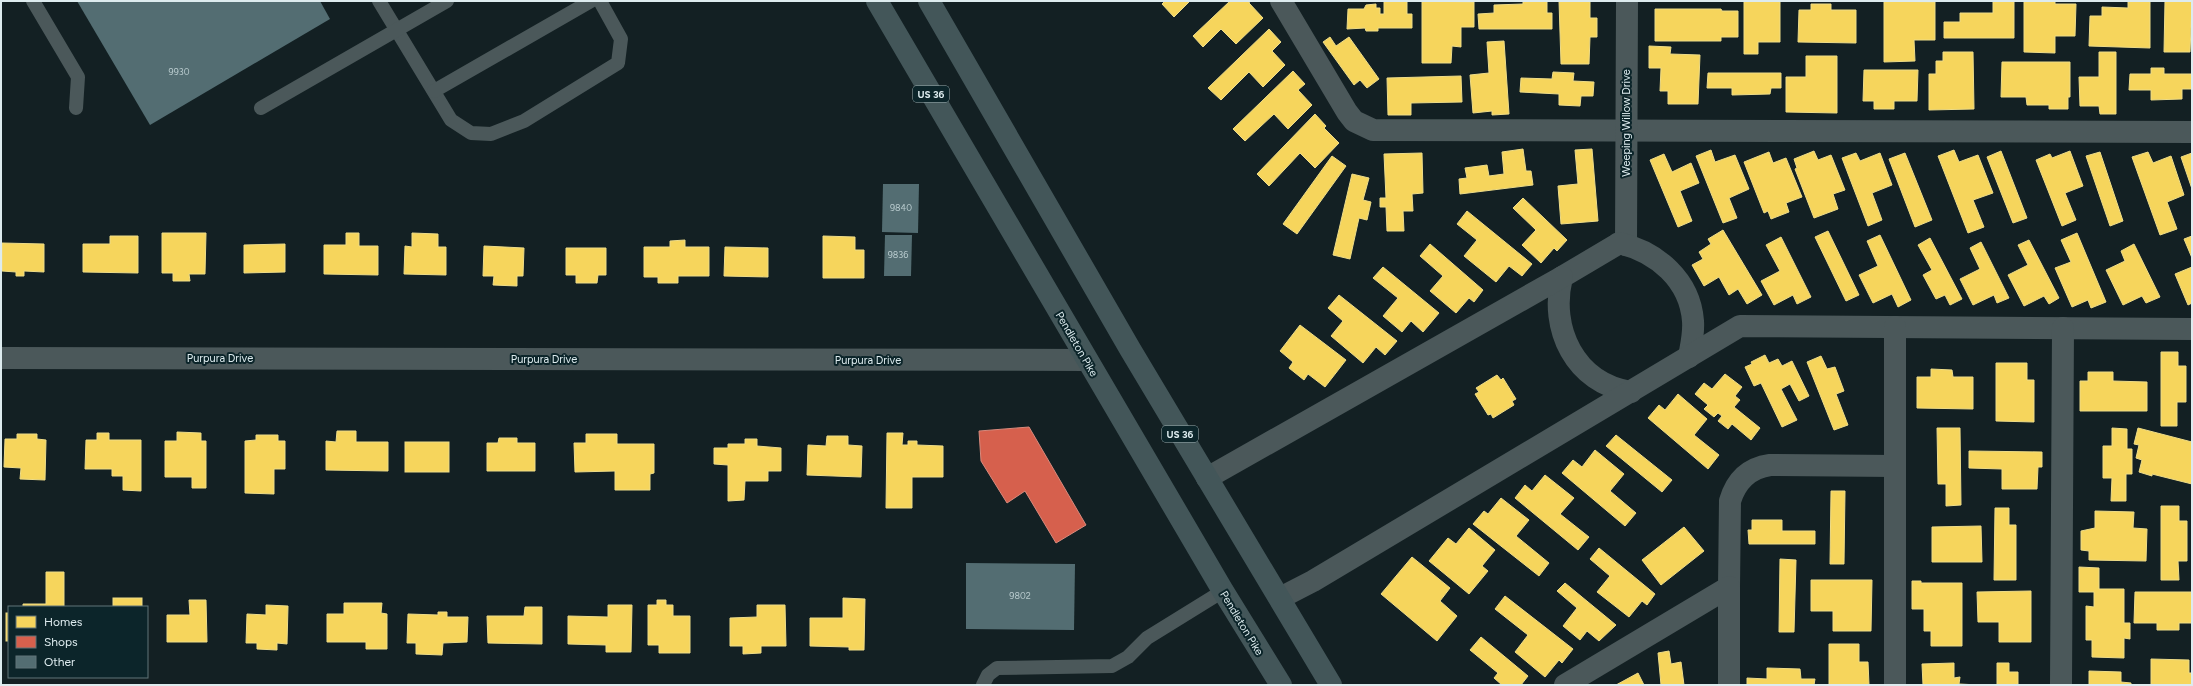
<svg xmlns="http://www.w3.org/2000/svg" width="2193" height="686" viewBox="0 0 2193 686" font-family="Figtree,sans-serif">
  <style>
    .homes { fill: #f6d55c; stroke: #eedc88 }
    .shops { fill: #d6604d; stroke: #d88a7d }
    .building { fill: #536d72 }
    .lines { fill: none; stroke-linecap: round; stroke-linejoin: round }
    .service { stroke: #4b585a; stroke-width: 14 }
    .minor { stroke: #4b585a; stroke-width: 22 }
    .primary { stroke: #435659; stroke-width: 22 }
    .labels { text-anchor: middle; stroke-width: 4; stroke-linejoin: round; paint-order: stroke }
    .number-label { font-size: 9px; fill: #bacccf }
    .shield { fill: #0c252a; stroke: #9eb0b3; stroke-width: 1 }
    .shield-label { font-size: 10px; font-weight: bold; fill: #ddebee }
    .street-label { font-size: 11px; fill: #ddebee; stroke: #0c252a }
  </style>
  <rect width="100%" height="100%" fill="#132023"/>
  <g class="homes">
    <path d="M1165,1H1190L1174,17L1162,4Z"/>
    <path d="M1230,1H1250L1249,3L1263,18L1236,44L1221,29L1203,47L1193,36Z"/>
    <path d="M1384,1H1407V14H1412V28H1378V31H1366L1365,28L1347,29L1348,9H1364L1366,5L1376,4V8H1380V14H1384Z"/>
    <path d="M1422,1L1474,2V27H1461V47L1452,46L1451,63H1422Z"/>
    <path d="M1523,1H1547V13H1552V29H1479L1478,14L1494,13V5L1523,4Z"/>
    <path d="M1559,1H1590V18H1597V37H1590L1589,64H1561Z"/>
    <path d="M1744,1H1780V42H1758V54H1744Z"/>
    <path d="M1884,1L1935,2V40H1914L1915,61L1884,62Z"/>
    <path d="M1993,1H2014V38H1944V22H1960V13H1993Z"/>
    <path d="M2024,1H2055V4H2076L2075,36H2055V53L2024,52Z"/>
    <path d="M2128,1H2150V48L2089,46L2090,16H2102V7L2128,8Z"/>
    <path d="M2165,1H2192L2190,52H2164Z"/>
    <path d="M1811,4H1831V10H1856V43L1798,42L1799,10H1811Z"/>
    <path d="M1655,9H1721L1722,11H1738V37H1721V41H1655Z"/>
    <path d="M1269,29L1281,42L1272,51L1285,65L1263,87L1249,72L1221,100L1208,88Z"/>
    <path d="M1330,37L1336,46L1349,37L1379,79L1367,88L1360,80L1354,85L1323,42Z"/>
    <path d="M1504,41L1509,114L1492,115V111L1473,113L1470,75L1489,73L1487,42Z"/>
    <path d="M1649,46L1671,47L1670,54L1700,55L1698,104H1668V91H1660L1661,68H1649Z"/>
    <path d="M1943,52H1973L1974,109L1929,110V74H1936V61H1943Z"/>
    <path d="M2099,52H2116V114H2100L2099,106H2080L2079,77H2099Z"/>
    <path d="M1806,56H1837V113L1786,112V77H1806Z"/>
    <path d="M2002,62H2070V97H2068V109H2049V105H2027L2026,97H2001Z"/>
    <path d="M2151,68H2164V74H2192V89H2182V99L2151,100V90H2129L2130,74H2151Z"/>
    <path d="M1864,70H1918L1917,101H1894V109H1874V101H1863Z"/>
    <path d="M1293,71L1305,84L1298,90L1312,105L1288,129L1274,114L1245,141L1233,129Z"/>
    <path d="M1553,72L1574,73L1573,81L1594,82L1593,96H1581L1580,106L1559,105V94L1520,92L1521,78L1552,79Z"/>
    <path d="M1708,73H1781V88H1771L1770,94L1732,95V88H1707Z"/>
    <path d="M1461,76L1462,102L1411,103V115H1388L1387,78Z"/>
    <path d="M1315,114L1326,126L1324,128L1339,143L1315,168L1300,153L1269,186L1257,174Z"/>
    <path d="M1523,149L1526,171H1531L1533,185L1460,194L1459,179L1467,178L1465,168L1487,165L1489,176L1504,174L1502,152Z"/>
    <path d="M1592,149L1598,221L1561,224L1558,186L1578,184L1575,150Z"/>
    <path d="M1711,150L1715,162L1735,155L1749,189L1729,198L1737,218L1723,223L1696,156Z"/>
    <path d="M1954,150L1959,162L1978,155L1993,193L1973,200L1984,227L1968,233L1938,156Z"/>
    <path d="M1814,151L1818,160L1831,155L1845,190L1833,194L1838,209L1814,218L1795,169L1797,168L1794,159Z"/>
    <path d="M2001,151L2027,218L2013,223L1987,157Z"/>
    <path d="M2070,151L2083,186L2065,193L2076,220L2062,226L2036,160L2050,154L2052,158Z"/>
    <path d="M1769,152L1773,163L1786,158L1802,197L1786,203L1789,212L1771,219L1768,211L1764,213L1744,162Z"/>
    <path d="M2100,152L2123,221L2110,226L2086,156Z"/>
    <path d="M2148,152L2153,163L2171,156L2184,195L2167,202L2177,229L2160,235L2132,157Z"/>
    <path d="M1422,153L1423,193L1412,194L1413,211H1403L1404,231H1387L1386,207H1380V198H1386L1384,154Z"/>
    <path d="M1856,153L1860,161L1880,153L1892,185L1872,193L1882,220L1868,226L1842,158Z"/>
    <path d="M1905,153L1932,220L1915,227L1889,159Z"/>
    <path d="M2192,153V189L2181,157Z"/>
    <path d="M1664,154L1672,172L1691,163L1699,183L1680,191L1692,221L1678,227L1650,160Z"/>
    <path d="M1332,156L1346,166L1297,234L1283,224Z"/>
    <path d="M1352,174L1369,178L1363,200L1371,202L1367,220L1359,218L1350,259L1333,255Z"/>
    <path d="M1523,198L1567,240L1557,251L1554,248L1541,263L1522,245L1536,230L1513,208Z"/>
    <path d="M1467,211L1532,264L1522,276L1509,266L1496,282L1464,256L1477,240L1457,224Z"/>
    <path d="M1723,230L1762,295L1747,304L1738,289L1729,295L1719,277L1704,286L1692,265L1703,259L1699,252L1711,244L1708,239Z"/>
    <path d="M1828,231L1859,295L1846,301L1815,237Z"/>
    <path d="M162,233H206L205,274H189L190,281H173V273H162Z"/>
    <path d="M346,233H359V246H378V275L324,274V245H346Z"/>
    <path d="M412,233L438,234V247H446V275L404,274L405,246L412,247Z"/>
    <path d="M2077,233L2106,302L2091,308L2088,300L2072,307L2055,268L2071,262L2061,240Z"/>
    <path d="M1880,235L1911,300L1898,307L1892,294L1873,303L1859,275L1878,266L1867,241Z"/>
    <path d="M110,236H138V273L83,272V244H110Z"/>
    <path d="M823,236L855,237V250H864V278H823Z"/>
    <path d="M2192,236V258L2184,239Z"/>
    <path d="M1781,237L1811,297L1797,304L1793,295L1774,305L1761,281L1780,271L1766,245Z"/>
    <path d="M1930,238L1962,299L1950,305L1945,295L1936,299L1923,275L1932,270L1918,245Z"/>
    <path d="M685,240V247H709V276H678V283H658V277H644V247H670V241Z"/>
    <path d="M2029,240L2059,298L2049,304L2044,296L2024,306L2008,275L2028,265L2018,245Z"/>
    <path d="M1981,242L2009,298L1997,303L1994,295L1973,305L1960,279L1980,269L1970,248Z"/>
    <path d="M2,243L44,244V272L24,271V276H16V272L2,271Z"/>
    <path d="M285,244V272L244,273V245Z"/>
    <path d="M1430,244L1483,290L1474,302L1469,298L1456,313L1430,291L1443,276L1420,256Z"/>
    <path d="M2134,244L2160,297L2146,303L2142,296L2123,305L2106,270L2125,261L2121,251Z"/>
    <path d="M484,246L524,248L523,276H517V286L493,285L494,276H483Z"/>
    <path d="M725,247L768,248V277L724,276Z"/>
    <path d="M566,248H606V275H598L597,283H576V275H566Z"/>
    <path d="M1383,267L1439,313L1423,332L1411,321L1402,332L1383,316L1398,298L1373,278Z"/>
    <path d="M2192,267V303L2188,305L2175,274Z"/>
    <path d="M1339,295L1397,341L1385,355L1376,347L1363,363L1331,336L1343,321L1328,308Z"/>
    <path d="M1300,325L1346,360L1325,387L1308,374L1304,380L1289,368L1293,362L1280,351Z"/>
    <path d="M2161,352H2178V366H2186V402H2177V426H2161Z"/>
    <path d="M1765,355L1769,363L1778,359L1782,366L1792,361L1809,396L1799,401L1790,384L1781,389L1797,420L1782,427L1761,383L1754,386L1745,367L1752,364L1751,362Z"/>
    <path d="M1821,356L1827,369L1835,367L1844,391L1836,394L1848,425L1834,430L1807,362Z"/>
    <path d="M1996,363H2027V380H2034V422L1996,421Z"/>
    <path d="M1931,369L1952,370L1953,377H1973V409L1917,408V377H1931Z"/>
    <path d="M2088,372H2113V381L2147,382V411H2080V381H2088Z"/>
    <path d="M1725,374L1742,387L1735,396L1740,400L1734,407L1760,428L1751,440L1732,424L1728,429L1718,421L1722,416L1718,413L1714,417L1704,409L1708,405L1695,394L1704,383L1712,389Z"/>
    <path d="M1497,375L1501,380L1503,378L1516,399L1512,401L1514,405L1493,418L1491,414L1488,415L1475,394L1479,392L1476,388Z"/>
    <path d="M1678,394L1707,419L1694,435L1719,455L1708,469L1648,418L1659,405L1665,410Z"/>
    <path d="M1937,428H1960L1961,505L1946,506V484H1938Z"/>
    <path d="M2112,428L2127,429V449H2132V474H2126V501H2111L2112,478H2103V446H2112Z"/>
    <path d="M2138,428L2192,442V484L2152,474V476L2139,472L2142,460L2136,458L2139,445L2134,444Z"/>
    <path d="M337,431H356V442H388V471L326,470V441L336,442Z"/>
    <path d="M177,432L201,433V441H206V488H192V477H165V441H177Z"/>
    <path d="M97,433H109V440H141V491L123,490V476H112V469H85L86,440H97Z"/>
    <path d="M887,433H903L902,445H908V441H917V445L943,446V477H912V508H886Z"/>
    <path d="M17,434H37V439L46,440L45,480L20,479L21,468L4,467L5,439H17Z"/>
    <path d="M586,434H617V444H654V473L650,474V490H615V471L575,472L574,443H586Z"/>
    <path d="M256,435H278V441H285V469H274V494L245,493V441L256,440Z"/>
    <path d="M1616,435L1672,480L1662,492L1606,446Z"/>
    <path d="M827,436H848V445L862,446L861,477L807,475L808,445L826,446Z"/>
    <path d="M499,438H517V443H535V471H487V443H498Z"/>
    <path d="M745,439H757V446L781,448V471H768V481H745L744,500L728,501V465L714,464V448H728V444H745Z"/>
    <rect x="405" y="442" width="44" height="30"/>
    <path d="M1595,450L1624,474L1610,491L1636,513L1625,526L1562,473L1573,460L1582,467Z"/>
    <path d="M1969,451L2042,452V467H2038L2037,489H2002V469L1969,468Z"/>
    <path d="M1545,475L1574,498L1560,514L1589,537L1578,550L1515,498L1525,485L1532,491Z"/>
    <path d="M1831,491H1845L1844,564H1830Z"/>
    <path d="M1501,498L1529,520L1516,536L1549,563L1539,576L1473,524L1484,511L1488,514Z"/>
    <path d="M2161,506H2179V521H2187V561H2178L2179,580H2161Z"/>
    <path d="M1995,508H2009V525H2016V580H1994Z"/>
    <path d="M2095,511L2134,512L2133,528L2147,529L2146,561L2089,560V551L2081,550V531L2095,528Z"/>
    <path d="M1752,520H1782V531H1815V544H1749L1748,530H1752Z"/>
    <path d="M1981,526L1982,562H1932V527Z"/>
    <path d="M1684,527L1704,551L1661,585L1642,560Z"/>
    <path d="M1469,528L1495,550L1482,566L1488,571L1469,594L1429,561L1448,538L1456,544Z"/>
    <path d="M1599,548L1655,594L1647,605L1642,601L1629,617L1597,592L1610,576L1590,559Z"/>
    <path d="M1412,557L1450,588L1440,601L1457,616L1437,641L1381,594Z"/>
    <path d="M1780,559L1796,560L1794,632H1779Z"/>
    <path d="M2079,567L2099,568V589H2124V623H2130V639L2124,638V658L2092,657V640H2086V606L2094,607V592H2079Z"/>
    <path d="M46,572H64V607H23V604H46Z"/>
    <path d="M1811,580H1872L1871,631H1833V611H1811Z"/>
    <path d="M1912,581H1921V583H1962V646H1931V631H1924V609H1912Z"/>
    <path d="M1565,583L1616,625L1599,641L1587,631L1580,640L1563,626L1577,608L1557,591Z"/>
    <path d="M2031,591V642H1999V622H1978L1977,592Z"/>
    <path d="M2135,592H2192V623H2179V630H2157V623H2134Z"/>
    <path d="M1505,596L1573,649L1562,663L1559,660L1545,677L1515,652L1528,635L1495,609Z"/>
    <rect x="113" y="598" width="29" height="9"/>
    <path d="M843,598L865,599L864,650H849V647L810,646V618H843Z"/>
    <path d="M189,600H206L207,642H167V615H190Z"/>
    <path d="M657,600H666V605H673V616H690V653H659V645H648V605H657Z"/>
    <path d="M344,603H382L381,613L387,614V649H366V642H327V614H344Z"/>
    <path d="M266,605L288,606L287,644L277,643V650L257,649V643H246L247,614L266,615Z"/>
    <path d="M608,605H632L631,652H606V645L568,644V616L608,617Z"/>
    <path d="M757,605H785L786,646H761V653L743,654V646H730V618L757,617Z"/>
    <path d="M525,607H542V644L488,643L487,616H524Z"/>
    <path d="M438,612H447V617H468L467,642L443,643L442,655L416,654V643H407L408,614L438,615Z"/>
    <rect x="6" y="613" width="3" height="28"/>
    <path d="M1481,637L1528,676L1521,685H1502L1494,678L1498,673L1470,650Z"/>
    <path d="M1829,644H1859V662H1868L1869,685H1829Z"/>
    <path d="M1669,651L1671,664L1681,662L1684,685H1661L1658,653Z"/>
    <path d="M2151,659L2189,660V673H2192V685H2151Z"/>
    <path d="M1954,663V678L1960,677L1959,684L1979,685H1923L1922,664Z"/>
    <path d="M1997,663H2009V672H2018V685H1997Z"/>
    <path d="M1767,668L1800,669L1801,679H1815L1814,685H1747V678L1767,679Z"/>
    <path d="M2089,671L2121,672V682L2131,683V685H2089Z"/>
    <path d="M1638,673L1644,685H1616Z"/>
  </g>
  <path class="shops" d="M1029,427L1086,525L1056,543L1025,491L1007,503L981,461L979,431Z"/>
  <g class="building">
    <path d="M77,1H320L330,19L150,125Z"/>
    <path d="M883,184H919L918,233L882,232Z"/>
    <path d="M885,235H912L911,276H884Z"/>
    <path d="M966,563L1075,564L1074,630L966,629Z"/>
  </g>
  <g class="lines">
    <g class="service">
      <path d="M33,1L78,77L76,108"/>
      <path d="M379,1L451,120L471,133L491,134L524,121L618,63L621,39L600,1"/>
      <path d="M434,91L591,1"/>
      <path d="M261,108L447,1"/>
      <path d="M983,685L988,675L997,668L1112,666L1128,657L1147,638L1223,591"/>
    </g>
    <g class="minor">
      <path d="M1281,1L1347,112L1354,121L1373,130L2192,132"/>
      <path d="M1626,245L1627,1"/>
      <path d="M1,358L1087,360"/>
      <path d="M1631,392C1575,383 1549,329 1562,277L1616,245L1619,243C1657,252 1690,280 1693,321C1694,334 1691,345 1689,357"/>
      <path d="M1207,478L1562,277"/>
      <path d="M1280,598L1313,581L1740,326L2192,329"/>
      <path d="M1565,685L1729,587L1730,501C1736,481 1749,468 1770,465L1895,466"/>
      <path d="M1729,685V587"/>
      <path d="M1895,685V327"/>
      <path d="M2061,685L2063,328"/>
    </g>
    <g class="primary">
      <path d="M877,1L1223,591L1281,685"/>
      <path d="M929,1L1130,349L1331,685"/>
    </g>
  </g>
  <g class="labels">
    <g class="number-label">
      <text x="179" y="75">9930</text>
      <text x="901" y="211">9840</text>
      <text x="898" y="258">9836</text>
      <text x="1020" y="599">9802</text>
    </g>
    <g class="shield">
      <rect x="913" y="86" width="36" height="16" rx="3"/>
      <rect x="1162" y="426" width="36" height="16" rx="3"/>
    </g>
    <g class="shield-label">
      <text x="931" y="98">US 36</text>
      <text x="1180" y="438">US 36</text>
    </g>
    <g class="street-label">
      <text transform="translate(1626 123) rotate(-90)" y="4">Weeping Willow Drive</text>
      <text transform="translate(1077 344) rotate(60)" y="4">Pendleton Pike</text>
      <text x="220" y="362">Purpura Drive</text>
      <text x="544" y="363">Purpura Drive</text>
      <text x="868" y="364">Purpura Drive</text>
      <text transform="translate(1242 623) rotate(59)" y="4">Pendleton Pike</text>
    </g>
  </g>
  <rect width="2193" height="686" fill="none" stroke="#ddebee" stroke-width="4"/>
  <rect x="8" y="606" width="140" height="72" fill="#0c252a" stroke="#607478"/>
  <rect x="16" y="616" width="20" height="12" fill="#f6d55c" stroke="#607478"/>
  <text x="44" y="626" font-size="12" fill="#ddebee">Homes</text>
  <rect x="16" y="636" width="20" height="12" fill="#d6604d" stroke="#607478"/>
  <text x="44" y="646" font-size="12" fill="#ddebee">Shops</text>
  <rect x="16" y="656" width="20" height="12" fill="#536d72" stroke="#607478"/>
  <text x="44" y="666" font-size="12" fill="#ddebee">Other</text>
</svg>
